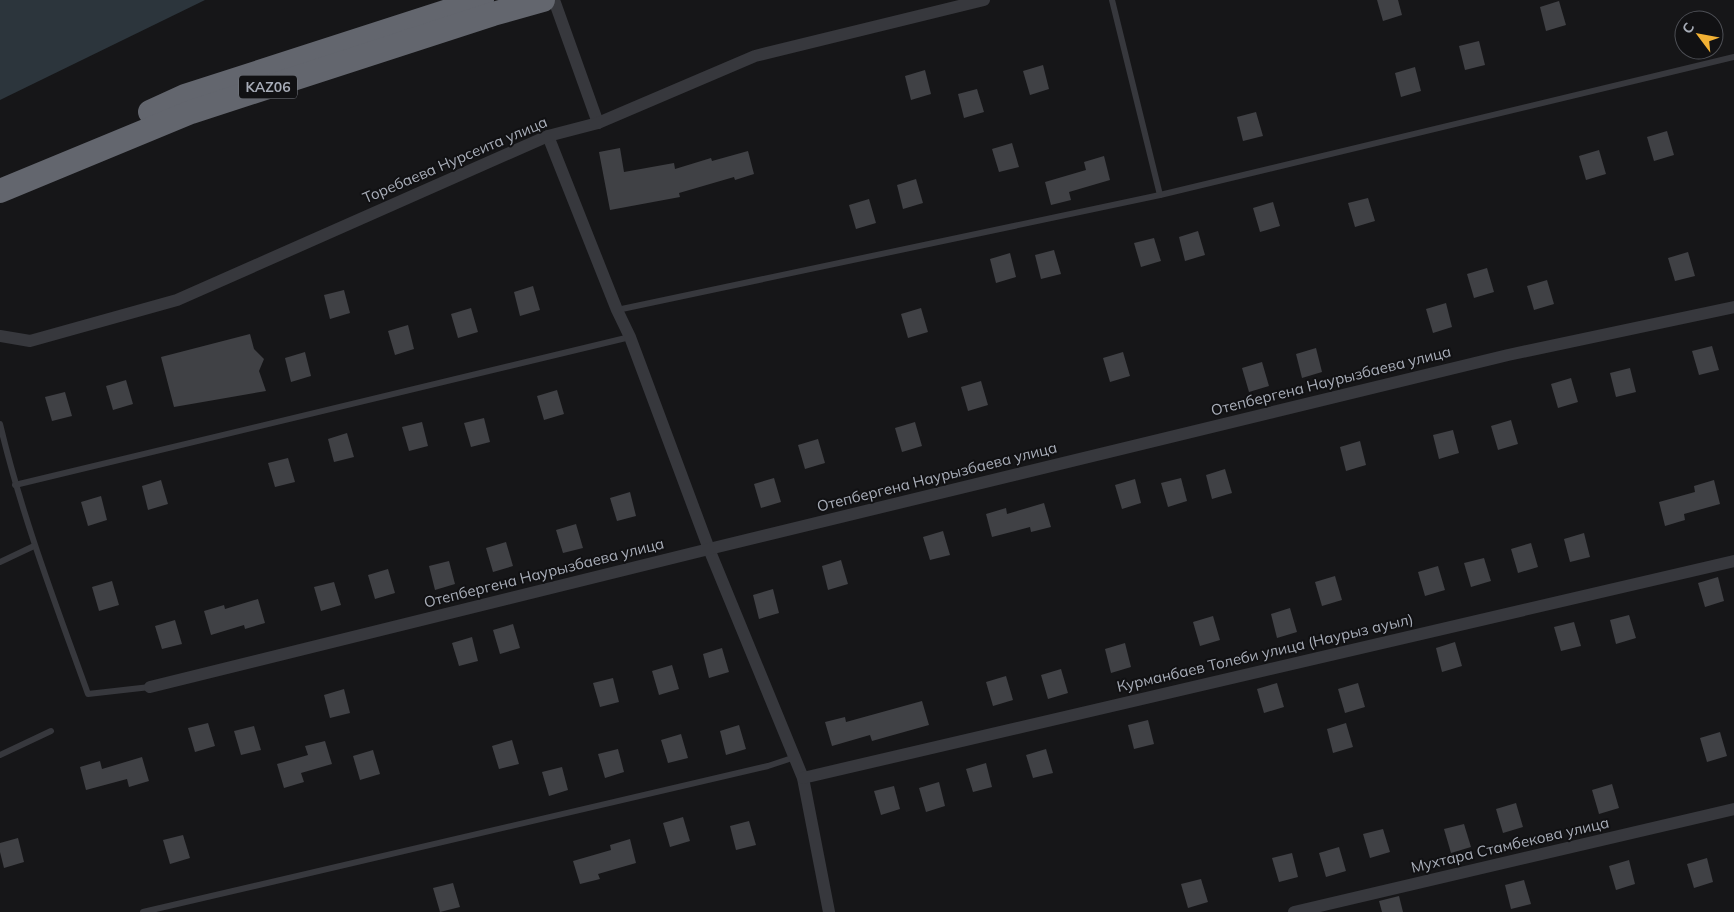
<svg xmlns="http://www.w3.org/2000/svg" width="1734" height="912" viewBox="0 0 1734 912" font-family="Mulish,sans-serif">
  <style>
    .water { fill: #2c353c }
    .building { fill: #404145 }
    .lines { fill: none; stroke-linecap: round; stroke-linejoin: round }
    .lane { stroke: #37383d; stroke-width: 6 }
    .street { stroke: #37383d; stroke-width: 12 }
    .highway { stroke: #63666e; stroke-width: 24 }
    .labels { text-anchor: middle; stroke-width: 4; stroke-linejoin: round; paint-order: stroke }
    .shield { fill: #111113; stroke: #7b7e86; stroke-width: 1 }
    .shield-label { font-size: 14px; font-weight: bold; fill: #a8adb8 }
    .street-label { font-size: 15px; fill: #a8adb8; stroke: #111113 }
  </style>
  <rect width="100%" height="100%" fill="#161618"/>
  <path class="water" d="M0,0H205L0,100Z"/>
  <g class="building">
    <path d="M1377,0H1398L1402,15L1383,21Z"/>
    <path d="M1559,1L1566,25L1546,31L1540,7Z"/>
    <path d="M1479,41L1485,65L1465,70L1459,46Z"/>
    <path d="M1043,65L1049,89L1030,95L1023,71Z"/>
    <path d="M1415,67L1421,91L1401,97L1395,73Z"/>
    <path d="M925,70L931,94L911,100L905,76Z"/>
    <path d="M977,89L984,112L964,118L958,94Z"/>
    <path d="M1256,112L1263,136L1243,141L1237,117Z"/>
    <path d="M1667,131L1674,155L1654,161L1647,137Z"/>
    <path d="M1012,143L1019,167L999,172L992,149Z"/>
    <path d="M620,148L624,172L674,163L675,169L711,158L712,161L748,151L754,174L735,180L734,177L679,193L680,197L610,210L599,152Z"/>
    <path d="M1599,150L1606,174L1586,180L1579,156Z"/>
    <path d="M1104,156L1110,180L1069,192L1071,200L1051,205L1045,182L1086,170L1084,162Z"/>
    <path d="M916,179L923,203L903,209L897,185Z"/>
    <path d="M1368,198L1375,221L1355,227L1348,203Z"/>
    <path d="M869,199L876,223L856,229L849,205Z"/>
    <path d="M1273,202L1280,226L1260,232L1253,208Z"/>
    <path d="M1198,231L1205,255L1185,261L1179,237Z"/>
    <path d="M1154,238L1161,261L1141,267L1134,243Z"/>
    <path d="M1054,250L1061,274L1041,279L1035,255Z"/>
    <path d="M1688,252L1695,276L1675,281L1668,258Z"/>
    <path d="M1010,253L1016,277L996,283L990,259Z"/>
    <path d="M1487,268L1494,292L1474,298L1467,274Z"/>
    <path d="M1547,280L1554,304L1534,310L1527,286Z"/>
    <path d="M533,286L540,310L520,316L514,292Z"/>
    <path d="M344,290L350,313L330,319L324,295Z"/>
    <path d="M1446,303L1452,327L1433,333L1426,309Z"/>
    <path d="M471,308L478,332L458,338L451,314Z"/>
    <path d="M921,308L928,332L908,338L901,314Z"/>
    <path d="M408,325L414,349L395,355L388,331Z"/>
    <path d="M250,334L254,349L264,359L259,371L266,391L174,407L161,357Z"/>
    <path d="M1712,346L1719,370L1699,375L1692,351Z"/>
    <path d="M1316,348L1322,372L1302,378L1296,354Z"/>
    <path d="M305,352L311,376L291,382L285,358Z"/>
    <path d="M1123,352L1130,376L1110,382L1103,358Z"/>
    <path d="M1262,362L1269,386L1249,392L1242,368Z"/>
    <path d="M1630,368L1636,392L1616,397L1610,373Z"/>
    <path d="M1571,378L1578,402L1558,408L1551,384Z"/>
    <path d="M126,380L133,404L113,410L106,386Z"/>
    <path d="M981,381L988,405L968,411L961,387Z"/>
    <path d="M557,390L564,414L544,420L537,396Z"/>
    <path d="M65,392L72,416L52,421L45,397Z"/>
    <path d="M484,418L490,442L471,447L464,423Z"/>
    <path d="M1511,420L1518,444L1498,450L1491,426Z"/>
    <path d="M422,422L428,446L409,451L402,427Z"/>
    <path d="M915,422L922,446L902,452L895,428Z"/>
    <path d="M1453,430L1459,453L1439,459L1433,435Z"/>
    <path d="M347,433L354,457L334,462L328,439Z"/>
    <path d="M818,439L825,463L805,469L798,445Z"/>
    <path d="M1360,441L1366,465L1346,471L1340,447Z"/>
    <path d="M288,458L295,482L275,487L268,463Z"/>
    <path d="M1225,469L1232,493L1212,499L1206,475Z"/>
    <path d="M774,478L781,502L761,508L754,484Z"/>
    <path d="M1181,478L1187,501L1168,507L1161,483Z"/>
    <path d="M1135,479L1141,503L1122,509L1115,485Z"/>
    <path d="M161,480L168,504L148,510L142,486Z"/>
    <path d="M1714,480L1720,504L1684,514L1685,520L1665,526L1659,502L1695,492L1694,486Z"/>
    <path d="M630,492L636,516L617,521L610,498Z"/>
    <path d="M101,496L107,520L88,526L81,502Z"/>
    <path d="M1044,503L1051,527L1031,532L1030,527L992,537L986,514L1006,508L1007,514Z"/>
    <path d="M576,524L583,548L563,553L556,530Z"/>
    <path d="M943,531L950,555L930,560L923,537Z"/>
    <path d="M1584,533L1590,557L1570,562L1564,539Z"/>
    <path d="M506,542L513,566L493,572L486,548Z"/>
    <path d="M1531,543L1538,567L1518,573L1511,549Z"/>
    <path d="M1484,558L1491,581L1471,587L1464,563Z"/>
    <path d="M841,560L848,584L828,590L822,566Z"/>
    <path d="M449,561L455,584L435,590L429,566Z"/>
    <path d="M1438,566L1445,590L1425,596L1418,572Z"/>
    <path d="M388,569L395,593L375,599L368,575Z"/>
    <path d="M1335,576L1342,600L1322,606L1315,582Z"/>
    <path d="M1718,577L1724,601L1705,607L1698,583Z"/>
    <path d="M112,581L119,605L99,611L92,587Z"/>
    <path d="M334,582L341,605L321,611L314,587Z"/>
    <path d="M773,589L779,613L759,619L753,595Z"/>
    <path d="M258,599L265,623L245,629L244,625L211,635L204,611L224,605L225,609Z"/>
    <path d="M1290,608L1297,632L1277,638L1271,614Z"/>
    <path d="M1629,615L1636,638L1616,644L1610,620Z"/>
    <path d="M1213,616L1220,640L1200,646L1193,622Z"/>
    <path d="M175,620L182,644L162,649L155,626Z"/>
    <path d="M1574,622L1581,646L1561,651L1554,627Z"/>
    <path d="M513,624L520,648L500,654L493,630Z"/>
    <path d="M472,637L478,661L459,666L452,643Z"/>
    <path d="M1455,642L1462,666L1442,672L1436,648Z"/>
    <path d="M1125,643L1131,667L1111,673L1105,649Z"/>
    <path d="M722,648L729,672L709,678L703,654Z"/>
    <path d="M672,665L679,689L659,695L652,671Z"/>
    <path d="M1061,669L1068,693L1048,699L1041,675Z"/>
    <path d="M1006,676L1013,700L993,706L986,682Z"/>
    <path d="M613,678L619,702L600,707L593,683Z"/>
    <path d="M1277,683L1284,707L1264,713L1257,689Z"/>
    <path d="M1358,683L1365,707L1345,713L1338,689Z"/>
    <path d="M344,689L350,713L330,718L324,695Z"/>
    <path d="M922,701L929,725L872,741L870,735L832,746L825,722L845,717L846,722Z"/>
    <path d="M1148,720L1154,744L1134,749L1128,725Z"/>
    <path d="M208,723L215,746L195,752L188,728Z"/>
    <path d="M1346,723L1353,747L1333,753L1327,729Z"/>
    <path d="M739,725L746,749L726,755L720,731Z"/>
    <path d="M254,726L261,750L241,755L234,731Z"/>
    <path d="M1720,732L1727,756L1707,762L1700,738Z"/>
    <path d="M681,734L688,758L668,763L661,740Z"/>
    <path d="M512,740L519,764L499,769L492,746Z"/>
    <path d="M325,741L332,764L301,773L304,782L284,788L277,764L308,755L305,746Z"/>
    <path d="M618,749L624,772L605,778L598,754Z"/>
    <path d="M1046,749L1053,773L1033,778L1026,755Z"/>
    <path d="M373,750L380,774L360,780L353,756Z"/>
    <path d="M142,757L149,781L129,787L127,779L86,790L80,767L100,761L102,769Z"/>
    <path d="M986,763L992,787L973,792L966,769Z"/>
    <path d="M562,767L568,790L549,796L542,772Z"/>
    <path d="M939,782L945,806L926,812L919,788Z"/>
    <path d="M1612,784L1619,808L1599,814L1592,790Z"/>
    <path d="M894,786L900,809L881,815L874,791Z"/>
    <path d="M1516,803L1523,827L1503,833L1496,809Z"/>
    <path d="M683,817L690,841L670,847L663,823Z"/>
    <path d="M749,821L756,845L736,850L730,826Z"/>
    <path d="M1464,824L1471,847L1451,853L1444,829Z"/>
    <path d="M1383,829L1390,852L1370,858L1363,834Z"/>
    <path d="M183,835L190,858L170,864L163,840Z"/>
    <path d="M18,838L24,862L4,868L0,852V843Z"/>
    <path d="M630,839L636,863L598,874L600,879L580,884L573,861L611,850L610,845Z"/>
    <path d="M1339,847L1346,871L1326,877L1319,853Z"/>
    <path d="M1292,853L1298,877L1279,882L1272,858Z"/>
    <path d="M1707,858L1713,882L1694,888L1687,864Z"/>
    <path d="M1629,860L1635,884L1616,890L1609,866Z"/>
    <path d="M1201,879L1208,902L1188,908L1181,884Z"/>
    <path d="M1524,880L1531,904L1511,909L1505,885Z"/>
    <path d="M453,883L460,907L440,912L433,888Z"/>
    <path d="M1399,896L1403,912H1382L1379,901Z"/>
  </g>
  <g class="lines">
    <g class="lane">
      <path d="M1112,0L1160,195"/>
      <path d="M617,310L1160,195L1734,57"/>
      <path d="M0,424C22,517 56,605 88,694L150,687"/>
      <path d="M15,485L630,337"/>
      <path d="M0,562L34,546"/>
      <path d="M0,755L51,731"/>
      <path d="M143,912L768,766L795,757"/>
    </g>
    <g class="street">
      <path d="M554,0L598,123"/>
      <path d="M548,136L617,310L630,337L709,549L803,778L829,912"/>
      <path d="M0,336L30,341L177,300L548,136L598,123L755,56L984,0"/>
      <path d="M150,687L709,549L1508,355L1734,307"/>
      <path d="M803,778L1734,561"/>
      <path d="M1294,912L1734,809"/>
    </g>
    <g class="highway">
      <path d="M150,112L185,96L482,0"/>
      <path d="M0,191L191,112L493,14L543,0"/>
    </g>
  </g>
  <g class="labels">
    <rect class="shield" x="239" y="75.5" width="58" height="23" rx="4"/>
    <g class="shield-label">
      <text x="268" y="92">KАZ06</text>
    </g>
    <g class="street-label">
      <text transform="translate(455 160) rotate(-23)" y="5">Торебаева Нурсеита улица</text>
      <text transform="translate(1331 381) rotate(-14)" y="5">Отепбергена Наурызбаева улица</text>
      <text transform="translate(937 477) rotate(-14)" y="5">Отепбергена Наурызбаева улица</text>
      <text transform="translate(544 573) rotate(-14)" y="5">Отепбергена Наурызбаева улица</text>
      <text transform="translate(1265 653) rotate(-13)" y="5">Курманбаев Толеби улица (Наурыз ауыл)</text>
      <text transform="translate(1510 845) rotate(-13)" y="5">Мухтара Стамбекова улица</text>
    </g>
  </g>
  <g transform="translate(1699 35) rotate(302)"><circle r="24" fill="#111113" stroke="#4d4f55"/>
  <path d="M0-4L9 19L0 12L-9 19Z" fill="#f2b134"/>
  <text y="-8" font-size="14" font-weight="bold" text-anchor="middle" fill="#a8adb8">С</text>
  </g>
</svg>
